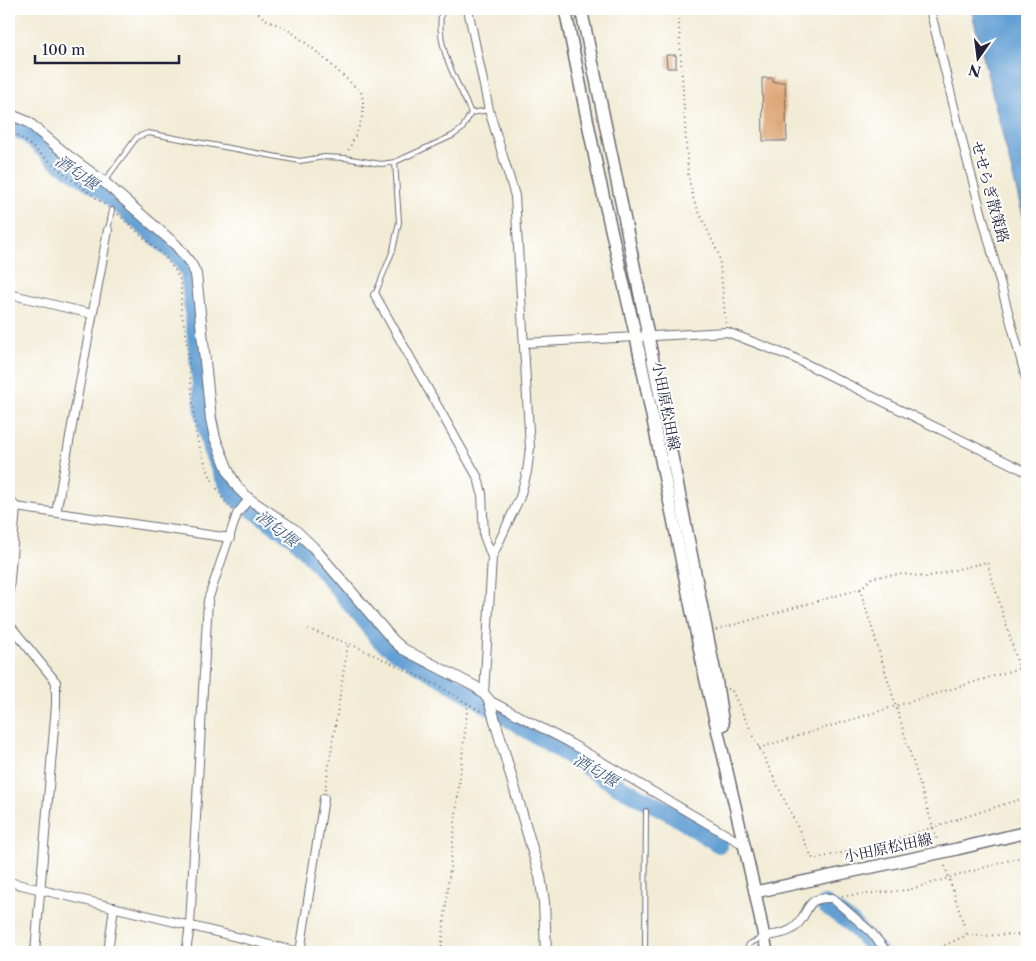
<svg xmlns="http://www.w3.org/2000/svg" width="1036" height="961" viewBox="0 0 1036 961" font-family="'Libre Caslon Text','Noto Serif JP',serif">
  <style>
    .water { fill: #629fd3; stroke: #426087 }
    .lines { fill: none; stroke-linecap: round; stroke-linejoin: round }
    .river { stroke: #629fd3; stroke-width: 18 }
    .building { fill: #dea677 }
    .service-casing { stroke: #6b6971; stroke-width: 6 }
    .minor-casing { stroke: #6b6971; stroke-width: 10 }
    .tertiary-casing { stroke: #6b6971; stroke-width: 12 }
    .secondary-casing { stroke: #6b6971; stroke-width: 14 }
    .path { stroke: #6b6971; stroke-width: 2; stroke-dasharray: 1 4; stroke-linecap: butt }
    .service { stroke: #fff; stroke-width: 4 }
    .minor { stroke: #fff; stroke-width: 8 }
    .tertiary { stroke: #fff; stroke-width: 10 }
    .secondary { stroke: #fff; stroke-width: 11 }
    .labels { text-anchor: middle; stroke-width: 4; stroke-linejoin: round; paint-order: stroke }
    .street-label { font-size: 15px; fill: #22223b; stroke: #fff }
    .water-label { font-size: 16px; font-style: italic; fill: #3f5a7f; stroke: #fff }
  </style>
  <rect width="100%" height="100%" fill="#fff"/>
  <filter id="ink" filterUnits="userSpaceOnUse"><feTurbulence type="fractalNoise" baseFrequency=".02" numOctaves="2"/><feDisplacementMap in="SourceGraphic" scale="10" xChannelSelector="R" yChannelSelector="G"/><feConvolveMatrix kernelMatrix="1 2 1 2 8 2 1 2 1" color-interpolation-filters="sRGB"/></filter>
  <filter id="wash" filterUnits="userSpaceOnUse"><feTurbulence type="fractalNoise" baseFrequency=".0096" numOctaves="4" result="noise"/><feDisplacementMap in="SourceGraphic" scale="20" xChannelSelector="R" yChannelSelector="G"/><feGaussianBlur stdDeviation="1.12" result="paint"/><feColorMatrix in="noise" values="0 0 0 0 0 0 0 0 0 0 0 0 0 0 0 0 0 1.4 0 .05"/><feComposite in="paint" operator="in"/></filter>
  <g filter="url(#wash)">
    <rect width="100%" height="100%" fill="#f2ecd6"/>
    <path class="water" d="M971,9H1027V232Z"/>
    <g class="lines">
      <g class="river">
        <path d="M9,124L28,135L56,160L104,191L178,256L189,271L204,414L211,449L223,476L235,497L293,537L310,554L380,640L400,654L470,694L618,786L669,812L719,844"/>
        <path d="M825,905L851,923L878,952"/>
      </g>
    </g>
    <g id="blocks">
      <g class="building">
        <path d="M666,55H676V68H667Z"/>
        <path d="M762,78H773V82H785L787,141H763Z"/>
      </g>
    </g>
  </g>
  <g filter="url(#ink)">
    <use href="#blocks" fill-opacity="0" stroke="#6b6971" stroke-width="1"/>
    <g class="lines">
      <defs>
        <g id="service">
          <path d="M442,9C434,46 457,80 471,113"/>
          <path d="M104,182L137,137L148,133L300,161L324,157L345,158L381,164L395,162L452,136L462,129L471,113L489,110"/>
          <path d="M108,230L112,210"/>
          <path d="M375,295L393,250L399,222L395,162"/>
          <path d="M645,952L646,811"/>
          <path d="M746,952L749,944L762,938"/>
        </g>
        <g id="minor">
          <path d="M468,9L489,110L515,196L530,448L527,472L520,497L492,557L484,694"/>
          <path d="M930,9L965,152L1027,382"/>
          <path d="M9,294L92,314"/>
          <path d="M375,295L478,478L482,493L484,536L492,557"/>
          <path d="M525,343L727,332L792,357L1027,472"/>
          <path d="M9,499L16,507L9,591"/>
          <path d="M16,507L230,538"/>
          <path d="M56,513L108,230"/>
          <path d="M9,624L56,682V705L35,952"/>
          <path d="M489,700L570,743L744,845"/>
          <path d="M9,882L299,952"/>
          <path d="M764,937C775,934 789,934 797,925C811,909 805,897 832,898L871,932L887,952"/>
          <path d="M108,952L114,907"/>
          <path d="M186,952L190,925L208,600L237,514L249,499"/>
          <path d="M300,952L324,798"/>
        </g>
        <path id="tertiary" d="M9,114L28,122L67,155L104,182L176,245L191,264L196,274L211,419L215,438L230,475L238,488L249,499L295,530L313,547L393,640L403,649L476,687L484,694L489,700L540,876L544,902L546,952"/>
        <g id="secondary">
          <path d="M565,9L598,173L636,337L706,681L755,892L767,952"/>
          <path d="M581,9C629,231 671,455 716,678L723,725"/>
          <path d="M755,892L957,849L1027,832"/>
        </g>
      </defs>
      <use href="#service" class="service-casing"/>
      <use href="#minor" class="minor-casing"/>
      <use href="#tertiary" class="tertiary-casing"/>
      <use href="#secondary" class="secondary-casing"/>
      <g class="path">
        <path d="M256,9C262,22 281,24 291,32C316,49 338,72 361,92C368,113 357,132 348,151"/>
        <path d="M678,9L688,175L694,201L719,255L726,325"/>
        <path d="M9,130L19,136L71,179L108,207"/>
        <path d="M118,214L164,256L175,270L181,282V311L186,333L196,434C203,460 213,490 232,509"/>
        <path d="M860,589L937,840"/>
        <path d="M308,629L357,647L437,685L482,712"/>
        <path d="M716,630L860,589L873,577L903,574L926,577L987,562L1027,693"/>
        <path d="M728,689H731L813,859L871,847L1027,797"/>
        <path d="M759,748L1020,668"/>
        <path d="M325,790L348,644"/>
        <path d="M945,866L967,935"/>
        <path d="M842,896L908,890L1027,855"/>
        <path d="M441,952L468,703"/>
        <path d="M931,952L967,935L985,936L1014,934L1027,936"/>
      </g>
      <use href="#service" class="service"/>
      <use href="#minor" class="minor"/>
      <use href="#tertiary" class="tertiary"/>
      <use href="#secondary" class="secondary"/>
    </g>
  </g>
  <g class="labels">
    <g class="street-label">
      <text transform="translate(990 192) rotate(75)" y="5">せせらぎ散策路</text>
      <text transform="translate(666 406) rotate(79)" y="5">小田原松田線</text>
      <text transform="translate(888 848) rotate(-12)" y="5">小田原松田線</text>
    </g>
    <g class="water-label">
      <text transform="translate(77 172) rotate(35)" y="6">酒匂堰</text>
      <text transform="translate(277 528) rotate(38)" y="6">酒匂堰</text>
      <text transform="translate(596 770) rotate(31)" y="6">酒匂堰</text>
    </g>
  </g>
  <rect width="1036" height="961" fill="none" stroke="#fff" stroke-width="30"/>
  <g transform="translate(978 58) rotate(194)" stroke="#ffffff" stroke-width="4" paint-order="stroke">
  <path d="M0-4L9 19L0 12L-9 19Z" fill="#22223b"/>
  <text y="-8" font-size="14" font-weight="bold" text-anchor="middle" fill="#22223b">N</text>
  </g>
  <path d="M35 55v8h144v-8" fill="none" stroke="#22223b" stroke-width="2.5"/>
  <text x="42" y="55" font-size="15" fill="#22223b" stroke="#ffffff" stroke-width="4" paint-order="stroke">100 m</text>
</svg>
